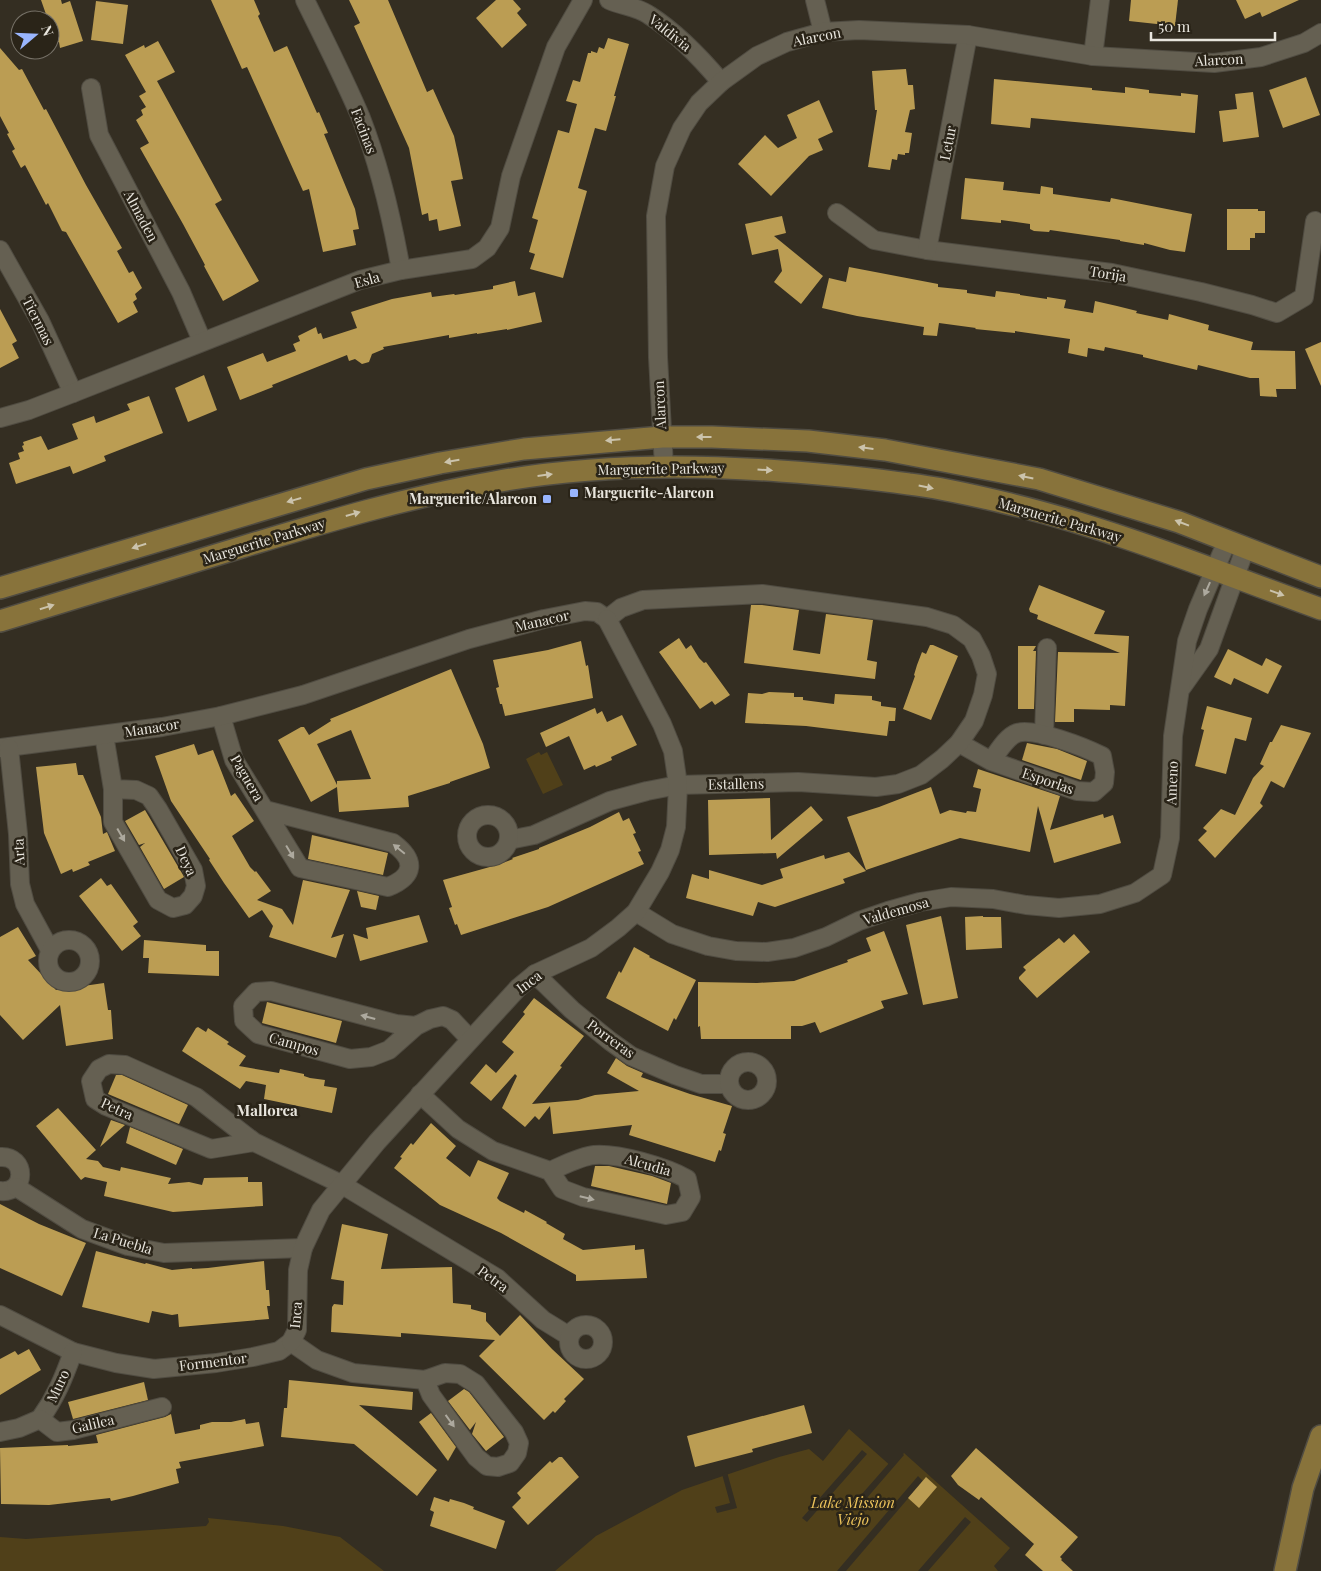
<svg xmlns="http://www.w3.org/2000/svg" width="1321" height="1571" viewBox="0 0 1321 1571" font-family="'Playfair Display',serif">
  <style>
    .water { fill: #504019 }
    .pier { fill: #342e22 }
    .building { fill: #bb9d53; fill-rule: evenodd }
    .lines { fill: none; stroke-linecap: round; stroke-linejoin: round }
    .minor-casing { stroke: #504c42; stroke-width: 20 }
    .major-casing { stroke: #504c42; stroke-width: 24 }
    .minor { stroke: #656052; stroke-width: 18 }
    .major { stroke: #88733b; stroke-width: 21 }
    .oneway { fill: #cbc3ac }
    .oneway2 { fill: #ada99e }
    .poi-dot { fill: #99b5fd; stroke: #2a2418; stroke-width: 2 }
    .labels { text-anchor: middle; stroke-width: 5; stroke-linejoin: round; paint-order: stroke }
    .street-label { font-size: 14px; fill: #e8e5dd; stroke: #2a2418 }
    .poi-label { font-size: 14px; font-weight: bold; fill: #e8e5dd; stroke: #2a2418; text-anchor: start }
    .neighbourhood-label { font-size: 15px; font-weight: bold; fill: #e8e5dd; stroke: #2a2418 }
    .water-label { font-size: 15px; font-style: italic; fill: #ecc35b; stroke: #2a2418 }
  </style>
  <rect width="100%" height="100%" fill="#342e22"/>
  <g class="water">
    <path d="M539,752L541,755L547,752L563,785L543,794L526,759Z"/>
    <path d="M849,1429L892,1467L904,1453L1010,1548L994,1566L998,1571H555L596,1536L682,1490L779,1457L809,1449L823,1461Z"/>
    <path d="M208,1518L283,1526L340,1537L384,1571H0V1537L26,1539L206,1526L209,1522Z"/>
  </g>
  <g class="pier">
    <path d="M862,1450L867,1454L807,1522L802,1518Z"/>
    <path d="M902,1453L904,1455L866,1499L861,1495L890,1462L892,1464Z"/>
    <path d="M727,1472L737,1508L717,1513L715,1507L730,1503L722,1474Z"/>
    <path d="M918,1476L923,1481L846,1571H837Z"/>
    <path d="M965,1517L971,1522L928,1571H918Z"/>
  </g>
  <g class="building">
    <path d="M41,0H61L62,4L70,1L83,41L60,48L59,42L50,44V20H48Z"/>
    <path d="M211,0H254L260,14L258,16L274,52L287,46L317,113L319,112L328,133L324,134L355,209L359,229L353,230L356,245L323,252L309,189L303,191L247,67L242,69Z"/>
    <path d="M349,0H388L427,92L433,89L454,136L459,159L463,179L451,181L461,226L439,231L437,219L429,221L428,213L422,215L409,148L354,26L360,23Z"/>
    <path d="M496,0H513L521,9L517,13L527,25L502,48L476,18Z"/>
    <path d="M1131,0H1178L1175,26L1129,21Z"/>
    <path d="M1236,0H1299L1262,17L1260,12L1245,19Z"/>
    <path d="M96,1L128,5L123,44L91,40Z"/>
    <path d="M608,38L629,44L614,96H616L606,131L595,128L578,188L587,191L563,278L530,269L535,254L529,252L538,220L532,218L558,130L569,133L577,104L566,101L573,80L580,82L588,53H591V51L597,53L599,47L604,49Z"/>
    <path d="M158,41L175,72L157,81L222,200L215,204L259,281L223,301L204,266L205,265L183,224L140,148L149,143L136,120L143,115L141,110L146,107L139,96L146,92L125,55L144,45L145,48Z"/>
    <path d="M0,48L19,70L22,69L44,110L46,109L86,185L122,248L117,251L129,273L133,271L142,288L135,294L137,299L133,302L138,312L118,323L66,232L62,231L48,203L46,205L25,165L21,168L12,151L15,149L7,134L9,133L0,116Z"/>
    <path d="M906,69L908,85H913L915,109L910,110L905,132L912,133L909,153H905V155L898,154L897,160L892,159L890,170L868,167L877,110H875L872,71Z"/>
    <path d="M1306,77L1320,115L1283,128L1269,90Z"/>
    <path d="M994,79L1092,88V90L1125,93V87L1149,90V93L1181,96V93L1198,95L1195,133L1031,118L1030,128L991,124Z"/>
    <path d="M1253,92L1259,137L1223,142L1219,111L1237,109L1235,94Z"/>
    <path d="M819,100L833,132L818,139L823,150L809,156L771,196L738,164L765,135L778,148L797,138L787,115Z"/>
    <path d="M965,178L1004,182L1003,190L1040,194L1041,186L1053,188V194L1110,202L1111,198L1192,214L1185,252L1170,250L1144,243V245L1120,241V240L1050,230L1049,232L1034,231L1030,229V224L1001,220V223L961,219Z"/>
    <path d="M1227,209H1258V211H1265V233H1255V238H1250V250H1227Z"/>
    <path d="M782,216L786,233L774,236L823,276L801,304L774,282L782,271L778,249L752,255L745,224Z"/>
    <path d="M849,267L938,284V287L967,290V293L995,297L996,291L1020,294V295L1047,299V297L1066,300L1064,308L1093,313L1095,301L1117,306L1137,311L1136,313L1168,320L1169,314L1209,325L1208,330L1253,342L1251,350L1295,351L1296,389H1276L1277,397L1260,396L1259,378H1250L1198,365L1197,370L1143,357V355L1105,347L1104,351L1088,348L1087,357L1068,353L1070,339L1015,331V333L975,329L976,328L939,323L937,336L923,335L924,327L857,316L822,308L829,278L846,282Z"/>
    <path d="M515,281L518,296L535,292L542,322L507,330V329L477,334V333L449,338V335L383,347L384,349L372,354L369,362L362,364L355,359L349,361L347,355L272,385L273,387L240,400L227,367L263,353L267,362L296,351L293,344L300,341L298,336L316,327L318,334L321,333L323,339L357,328L351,312L392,299L431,292L432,297L454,294L455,295L493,289V286Z"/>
    <path d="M0,309L17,341L12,344L19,358L0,368Z"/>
    <path d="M1321,342V386L1305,349Z"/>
    <path d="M204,375L217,410L188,422L175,388Z"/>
    <path d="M149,396L163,433L104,456L106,461L73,474L70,466L16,484L9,463L20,459L18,453L24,451L22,446L24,445L23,442L41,436L48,450L78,439L72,424L94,416L96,423L130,410L127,404Z"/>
    <path d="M1039,585L1105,611L1094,634L1129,636L1125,706L1110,705V710L1074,709V722H1055L1058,652L1120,653L1037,619L1038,615L1030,612L1029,609Z"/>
    <path d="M751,605H762L799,610L793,650L820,654L826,614L873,620L867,660L877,662L875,679L744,663Z"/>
    <path d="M679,638L686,649L691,645L699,658L704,663L706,662L730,695L715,705L712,701L700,709L659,652Z"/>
    <path d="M581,641L586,666L588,665L593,698L505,716L502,704H500L496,688L499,687L493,660L548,650Z"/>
    <path d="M930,645H933L958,656L931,720L903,709L915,676L914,675L917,665L922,652L926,654Z"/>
    <path d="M1018,646H1036L1033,651H1036L1034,709H1018Z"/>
    <path d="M1228,649L1262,666L1266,658L1282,666L1268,694L1234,678L1231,685L1214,677Z"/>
    <path d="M451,669L483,744L490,768L450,782V783L408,796L409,807L339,812L337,787L311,802L278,740L301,727H304L309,735L331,721L330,719ZM351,730L371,779L337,781V785L317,744Z"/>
    <path d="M769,692L794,693V697H803V700L834,704L835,694L872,696V700L881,702V706L896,708L895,721H889L887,736L806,726L745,723L748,693L762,694Z"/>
    <path d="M1207,706L1252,718L1246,741L1235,738L1226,774L1195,766L1204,730L1201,729Z"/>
    <path d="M595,708L597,714L602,711L607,722L622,715L637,745L611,757L612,760L596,767L595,765L584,770L569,736L546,747L540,733Z"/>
    <path d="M1281,725L1311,733L1284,788L1271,781L1260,803L1263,806L1215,858L1198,840L1207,831L1203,828L1221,809L1235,815L1253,778L1264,766L1260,764L1270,742H1272Z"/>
    <path d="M1027,743L1057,749L1087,761L1081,780L1022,760Z"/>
    <path d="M194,744L198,755L213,750L231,796L235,793L254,821L232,836L250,867L255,872L256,871L271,891L257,900L282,909L293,925L303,880L350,890L331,938L344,934L336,958L269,937L273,926L262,910L249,918L224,883L209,860L210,859L171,801L155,756Z"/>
    <path d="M76,763L78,775H83L101,817L103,834L107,832L115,851L88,862L90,865L73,872L72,869L61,874L44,833L36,767Z"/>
    <path d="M978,769L1060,796L1050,830L1103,814L1104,818L1113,815L1121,843L1054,863L1038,806L1030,852L960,838L866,870L847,817L879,807L931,787L940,814L950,810L966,813L967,811L976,812L981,789L973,787Z"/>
    <path d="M770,798L771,840L811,806L823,820L777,859L776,853L709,855L708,800Z"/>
    <path d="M145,810L183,875L184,877L164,889L140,847L145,843L139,845L125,821Z"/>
    <path d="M619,812L623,821L629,818L636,833L633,834L641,851L638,852L644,864L548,907L461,935L457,924L455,925L449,908L452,907L443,880L497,865L513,859L512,858L539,849V848L590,827Z"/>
    <path d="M312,835L388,853L383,875L308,859Z"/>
    <path d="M849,852L866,871L843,879L845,883L775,907L758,902L753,916L686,898L692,874L709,879V870L762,885L783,878L780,869L824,855L825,859Z"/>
    <path d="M101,878L107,886L111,884L138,922L133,926L141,936L122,951L79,896Z"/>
    <path d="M357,891L379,896L376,910L361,907Z"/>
    <path d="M419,915L428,942L360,961L353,934L368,939L366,928Z"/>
    <path d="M941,916L958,998L923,1005L906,925Z"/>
    <path d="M983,916V917H1001L1002,948L966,950L965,917Z"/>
    <path d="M18,927L36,956L28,960L56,990L104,983L108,1010H111L113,1039L66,1046L60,1005L23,1040L0,1015V937Z"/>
    <path d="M884,931L908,994L881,1001L884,1008L820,1033L815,1022L802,1026H791V1039H701L700,1026L698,1027V982L757,983L794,981L848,962L847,960L871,951L866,938Z"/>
    <path d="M1074,934L1090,952L1037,998L1019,979V977L1026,970L1023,967L1059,938L1064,943Z"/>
    <path d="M144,940L206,945V951H219V976L148,973L149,958H143Z"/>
    <path d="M634,947L650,956L649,957L696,980L676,1020L674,1018L668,1031L606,998L619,971L621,973Z"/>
    <path d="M534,998L584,1036L560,1066L562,1067L532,1104L578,1100L595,1095L639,1091L607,1073L616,1058L627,1066L643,1073L641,1077L690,1094L732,1106L723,1133L726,1134L721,1151L719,1150L715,1162L629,1135L632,1125L553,1134L550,1106L539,1120L535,1116L525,1127L502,1108L517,1076L515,1074L491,1101L470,1083L486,1064L496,1073L514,1052L502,1042L525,1014L523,1012Z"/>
    <path d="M267,1002L342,1021L336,1043L262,1023Z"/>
    <path d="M198,1027L206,1032L208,1028L229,1042L227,1044L246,1056L239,1066L279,1073L280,1069L304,1074V1076L310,1078L325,1080L324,1086L337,1088L332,1113L264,1099L266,1085L246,1081L240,1089L182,1051L196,1028Z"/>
    <path d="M116,1075H122L188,1105L179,1124L108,1094Z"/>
    <path d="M58,1108L96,1150L86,1159L98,1161L103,1167L120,1171L121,1167L171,1178L168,1184L189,1182L202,1185L204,1178L248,1177V1182H262L263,1206L173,1212L104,1196L107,1182L85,1177L81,1180L36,1126Z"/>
    <path d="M111,1120L125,1125L100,1147Z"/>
    <path d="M431,1123L456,1146L446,1158L470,1177L478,1160L509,1173L497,1198L500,1201L524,1213L525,1210L547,1222L546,1223L565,1234L563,1239L583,1250L635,1245V1250L644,1249L647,1278L576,1281V1275L501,1233L440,1205L394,1168L402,1158L400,1157L411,1143L413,1145Z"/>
    <path d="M130,1127L183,1149L176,1165L126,1143Z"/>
    <path d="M595,1166H609L652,1176L671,1183L667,1204L591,1186Z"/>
    <path d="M0,1204L39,1224L86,1243L62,1296L0,1268Z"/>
    <path d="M342,1224L388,1234L381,1269L452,1267L453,1303L471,1305V1309L486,1313V1321L500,1336L520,1315L552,1349L584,1379L564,1399L566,1401L555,1413L553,1411L544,1420L479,1356L495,1340L401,1333V1337L331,1332L332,1307L334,1304L343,1305L344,1281L331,1279Z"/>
    <path d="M96,1251L145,1264L146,1263L172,1270L192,1268V1269L208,1268L264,1261L266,1290H269L270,1306H267L269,1319L179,1327L178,1314L172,1315L152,1311L149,1323L82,1307Z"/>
    <path d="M29,1349L41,1370L0,1395V1359L15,1351L18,1355Z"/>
    <path d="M289,1380L413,1392L412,1410L359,1405L437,1470L417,1496L354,1444L281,1437L284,1408H287Z"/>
    <path d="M144,1382L148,1400L73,1419L68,1402Z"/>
    <path d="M464,1389L469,1392L504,1437L486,1451L472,1434L476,1422L470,1430L448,1401Z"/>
    <path d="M804,1405L812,1433L752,1449L753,1452L695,1467L687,1436Z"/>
    <path d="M431,1413L456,1447L448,1461L419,1422Z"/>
    <path d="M171,1414L175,1434L200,1429V1425L212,1422H231L245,1419L246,1424L259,1422L264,1446L179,1462L181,1468L176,1469L179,1483L133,1496L111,1501L110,1498L49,1505L1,1504L0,1448L68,1445V1446L98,1443L96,1435L165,1417Z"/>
    <path d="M976,1448L1078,1537L1060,1557L1062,1559L1061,1560L1073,1571H1043L1025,1555L1034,1544L981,1497L979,1500L958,1485L951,1476Z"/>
    <path d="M559,1457H562L579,1477L528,1525L512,1507L521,1498L517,1493L550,1461L552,1463Z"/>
    <path d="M926,1477L937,1487L919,1508L908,1498Z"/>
    <path d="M434,1497L449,1502L450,1499L464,1503L474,1507L473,1509L505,1521L496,1549L430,1526L434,1512L430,1510Z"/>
  </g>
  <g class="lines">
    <defs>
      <g id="minor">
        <path d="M305,0C324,39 344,78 361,118C380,167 392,219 401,270"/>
        <path d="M609,0C622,6 638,7 649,15C677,33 700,57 721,82"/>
        <path d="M815,0L823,32"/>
        <path d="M1093,56L1100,0"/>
        <path d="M91,88L99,135L181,292L202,341"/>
        <path d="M837,213L874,240L927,250L1112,273L1201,292L1252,305L1277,313L1304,297L1315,221"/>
        <path d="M0,250L40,321L73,393"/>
        <path d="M927,250L968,35"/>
        <path d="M0,418L29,410L73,393L360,280L401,270L472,259L487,248L500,228L511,176L556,47L583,0"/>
        <path d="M664,467L658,357L656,216L665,166L682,128L699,103L721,82L757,56L787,42L823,32L859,30L968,35L1093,56L1214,63L1261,57L1304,43L1321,33"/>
        <path d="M1182,687L1209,649L1245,549"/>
        <path d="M221,716L234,760L300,868L388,887C415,876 416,860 393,843L265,810"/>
        <path d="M104,735L113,789V822L158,900L173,908L185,905L193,896L196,886L193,870L158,809L149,796L136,790L113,789"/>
        <path d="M1044,735L1047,648"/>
        <path d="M959,743L991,761L1077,791L1094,792L1104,783L1105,772L1102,756C1086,748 1034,727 1017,733C1006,737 998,752 991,761"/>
        <path d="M0,748L162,727L221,716L303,695L469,639L544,619L585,611L597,612L607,619L621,608L643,600L762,594L927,617L953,625L972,639L981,656L987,674L983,695L974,721L959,743L942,759L921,775L898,784L876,787L798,782L678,785L647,791L610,801L534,835L509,840"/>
        <path d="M9,748L18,834L20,884L25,904L50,950"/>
        <circle cx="488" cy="836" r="21"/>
        <path d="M636,912L672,934L708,946L736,951L767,952L794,948L826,937L859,921L888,911L920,902L951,897L993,899L1026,905L1059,908L1100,904L1135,893L1162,875L1170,838L1173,736L1187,641L1198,609L1227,541"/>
        <circle cx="69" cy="961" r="21"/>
        <path d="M535,974L572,1010L610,1041L631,1056L675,1075L701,1084H729"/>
        <path d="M416,1026L396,1024L271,991L256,992L243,1006L244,1021L258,1034L350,1059L371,1057L389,1050L416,1026L430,1019L443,1016L452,1020L470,1039"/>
        <circle cx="748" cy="1081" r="19"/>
        <path d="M420,1094L458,1129L493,1151L550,1171L562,1189L583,1197L666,1215L682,1212L691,1197L687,1179C666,1167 618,1153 594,1155C581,1156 562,1166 550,1171"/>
        <path d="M254,1142L211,1149L106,1106L95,1099L91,1081L99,1069L109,1064L125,1065L196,1097L254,1142L341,1184L497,1278L543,1320L569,1336"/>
        <path d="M0,1157C27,1155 27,1194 0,1191"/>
        <path d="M16,1187L82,1229L128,1246L164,1253L303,1248"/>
        <path d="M0,1315L73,1352L116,1363L154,1369L216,1363L253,1357L279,1351L291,1342L317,1360L353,1373L425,1380L445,1373L460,1374L476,1384L514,1432L519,1443L517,1453L510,1463L498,1467L487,1466L476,1457L431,1395L425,1380"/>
        <circle cx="586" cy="1342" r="17"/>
        <path d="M291,1342L297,1330L298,1270L303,1248L321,1210L377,1142L518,988L535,974L591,948L618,928L636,912L660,872L670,850L676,827L678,785L673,751L662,724L607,619"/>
        <path d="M40,1419C56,1397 64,1377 73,1352"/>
        <path d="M0,1432L19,1428L40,1419L57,1432L73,1430L162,1407"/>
      </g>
      <g id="major">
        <path d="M0,588L366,479L440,463L524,449L662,437H712L808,441L885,450L1039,479L1179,522L1321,577"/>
        <path d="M0,621C81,596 161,572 242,547C325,522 408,497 494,482C587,465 686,464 780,471C823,474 867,478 909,484C943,488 977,496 1010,504C1117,530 1218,572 1321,609"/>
        <path d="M1285,1571L1303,1488L1321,1436"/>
      </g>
    </defs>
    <use href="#minor" class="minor-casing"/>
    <use href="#major" class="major-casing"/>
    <use href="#minor" class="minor"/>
    <use href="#major" class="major"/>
  </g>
  <defs><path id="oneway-solid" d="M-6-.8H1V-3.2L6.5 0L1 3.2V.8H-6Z" transform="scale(1.25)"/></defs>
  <g class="oneway">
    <use href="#oneway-solid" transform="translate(704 437) rotate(-180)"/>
    <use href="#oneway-solid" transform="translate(613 440) rotate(175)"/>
    <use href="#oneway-solid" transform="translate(866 448) rotate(-173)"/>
    <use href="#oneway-solid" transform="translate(452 461) rotate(170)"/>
    <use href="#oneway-solid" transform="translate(765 470) rotate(4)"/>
    <use href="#oneway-solid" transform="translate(545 475) rotate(-7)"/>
    <use href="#oneway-solid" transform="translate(1026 477) rotate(-168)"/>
    <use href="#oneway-solid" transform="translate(926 487) rotate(12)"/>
    <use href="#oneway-solid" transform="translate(294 500) rotate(164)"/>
    <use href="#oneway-solid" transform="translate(353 514) rotate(-16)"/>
    <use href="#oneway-solid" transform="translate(1182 523) rotate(-159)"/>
    <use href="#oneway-solid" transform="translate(139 546) rotate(163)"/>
    <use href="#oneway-solid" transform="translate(1277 593) rotate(20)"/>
    <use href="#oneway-solid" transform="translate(47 607) rotate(-17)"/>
  </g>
  <g class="oneway2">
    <use href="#oneway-solid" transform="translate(1207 589) rotate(114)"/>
    <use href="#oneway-solid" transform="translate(121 835) rotate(60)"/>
    <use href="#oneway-solid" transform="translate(399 849) rotate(-141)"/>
    <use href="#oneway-solid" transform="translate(290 852) rotate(59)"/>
    <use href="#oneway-solid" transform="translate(368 1017) rotate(-165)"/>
    <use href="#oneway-solid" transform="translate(587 1198) rotate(14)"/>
    <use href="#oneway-solid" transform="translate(450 1421) rotate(54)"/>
  </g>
  <g class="poi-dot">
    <rect x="569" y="488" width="10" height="10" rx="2.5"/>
    <rect x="542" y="494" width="10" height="10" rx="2.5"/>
  </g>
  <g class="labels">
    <g class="street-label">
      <text transform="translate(670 33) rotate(39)" y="5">Valdivia</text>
      <text transform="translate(817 37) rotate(-11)" y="5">Alarcon</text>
      <text transform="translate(1219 60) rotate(-3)" y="5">Alarcon</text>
      <text transform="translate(364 131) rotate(69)" y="5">Facinas</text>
      <text transform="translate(948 143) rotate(-79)" y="5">Letur</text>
      <text transform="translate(141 216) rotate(62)" y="5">Almaden</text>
      <text transform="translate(1108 274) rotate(9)" y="5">Torija</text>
      <text transform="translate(367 280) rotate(-16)" y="5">Esla</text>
      <text transform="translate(38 321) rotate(63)" y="5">Tiermas</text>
      <text transform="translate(660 405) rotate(-93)" y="5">Alarcon</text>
      <text transform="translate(661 469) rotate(-1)" y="5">Marguerite Parkway</text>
      <text transform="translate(1060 520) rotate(16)" y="5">Marguerite Parkway</text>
      <text transform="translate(264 541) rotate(-17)" y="5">Marguerite Parkway</text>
      <text transform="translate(542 621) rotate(-13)" y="5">Manacor</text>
      <text transform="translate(152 728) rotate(-9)" y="5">Manacor</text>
      <text transform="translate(247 778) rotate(60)" y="5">Paguera</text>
      <text transform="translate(1048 781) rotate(19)" y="5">Esporlas</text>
      <text transform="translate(1172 783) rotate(-88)" y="5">Ameno</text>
      <text transform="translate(736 784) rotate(-1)" y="5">Estallens</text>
      <text transform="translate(19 852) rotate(-92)" y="5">Arta</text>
      <text transform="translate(186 861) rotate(65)" y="5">Deya</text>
      <text transform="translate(896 911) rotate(-16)" y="5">Valdemosa</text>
      <text transform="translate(529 982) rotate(-37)" y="5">Inca</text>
      <text transform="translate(611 1039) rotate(36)" y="5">Porreras</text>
      <text transform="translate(294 1044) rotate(16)" y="5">Campos</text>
      <text transform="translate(117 1109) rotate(25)" y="5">Petra</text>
      <text transform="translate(648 1165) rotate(16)" y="5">Alcudia</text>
      <text transform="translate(123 1241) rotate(17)" y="5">La Puebla</text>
      <text transform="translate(493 1279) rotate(36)" y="5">Petra</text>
      <text transform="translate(296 1315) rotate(-85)" y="5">Inca</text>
      <text transform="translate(213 1362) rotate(-7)" y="5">Formentor</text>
      <text transform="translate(58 1386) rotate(-65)" y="5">Muro</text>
      <text transform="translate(93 1424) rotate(-13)" y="5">Galilea</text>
    </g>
    <g class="poi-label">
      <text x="584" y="498">Marguerite-Alarcon</text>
      <text x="537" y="504" text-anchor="end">Marguerite/Alarcon</text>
    </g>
    <g class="neighbourhood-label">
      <text x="267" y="1116">Mallorca</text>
    </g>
    <g class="water-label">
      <text x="853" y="1508">Lake Mission<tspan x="853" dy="17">Viejo</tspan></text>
    </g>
  </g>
  <g transform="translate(35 35) rotate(71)"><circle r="24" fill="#2a2418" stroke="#767167"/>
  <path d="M0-4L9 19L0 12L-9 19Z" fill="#99b5fd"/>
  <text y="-8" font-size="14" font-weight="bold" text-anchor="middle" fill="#e8e5dd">N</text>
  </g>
  <path d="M1151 32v8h124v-8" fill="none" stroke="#e8e5dd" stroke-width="2.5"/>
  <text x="1158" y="32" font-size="15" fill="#e8e5dd" stroke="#2a2418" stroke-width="4" paint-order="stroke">50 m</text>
</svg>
